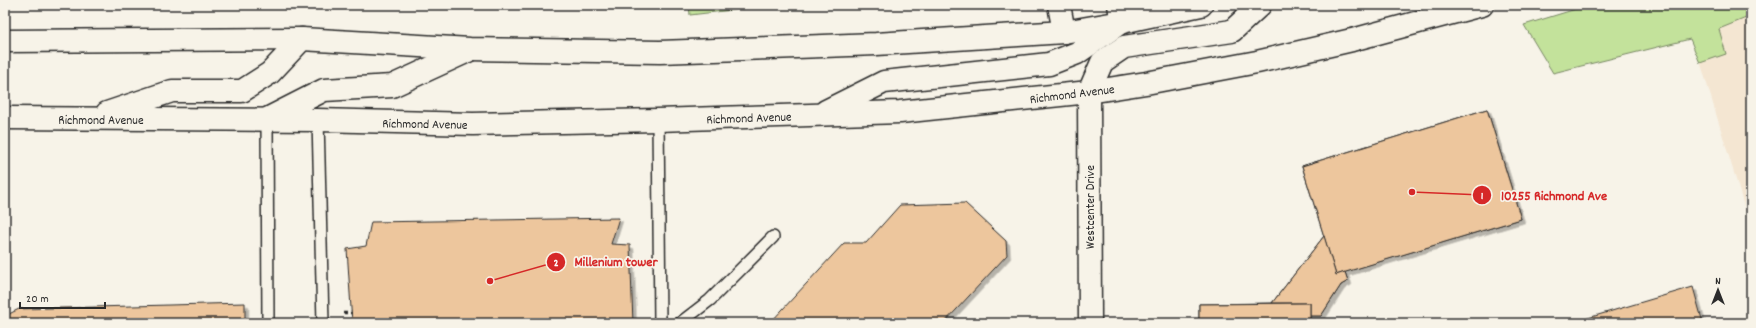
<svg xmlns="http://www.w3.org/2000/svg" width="1756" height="328" viewBox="0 0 1756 328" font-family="Dekko,sans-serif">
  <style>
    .built { fill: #f4e6d2 }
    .green { fill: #c3e29b; stroke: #778663 }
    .building { fill: #edc69d; stroke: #2b2b2b; filter: url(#shadow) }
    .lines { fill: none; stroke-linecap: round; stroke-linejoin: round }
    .service-casing { stroke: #2b2b2b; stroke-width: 14 }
    .minor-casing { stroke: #2b2b2b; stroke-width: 25 }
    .tertiary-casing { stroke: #2b2b2b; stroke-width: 25 }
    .secondary-casing { stroke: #2b2b2b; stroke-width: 25 }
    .path { stroke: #2b2b2b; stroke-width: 2.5; stroke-dasharray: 4 3; stroke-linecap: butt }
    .service { stroke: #f7f3e8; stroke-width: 11 }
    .minor { stroke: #f7f3e8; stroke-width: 22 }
    .tertiary { stroke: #f7f3e8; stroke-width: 22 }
    .secondary { stroke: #f7f3e8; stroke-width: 22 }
    .labels { text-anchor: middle; stroke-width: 3.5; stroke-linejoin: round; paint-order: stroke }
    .street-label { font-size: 13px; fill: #2b2b2b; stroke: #f7f3e8 }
    .leader { fill: none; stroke: #d62828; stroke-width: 1.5 }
    .callout-dot { fill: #d62828; stroke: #f7f3e8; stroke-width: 1.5 }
    .mark-label { font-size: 12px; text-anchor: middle; font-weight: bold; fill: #fff }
    .callout-label { font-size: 14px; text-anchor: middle; font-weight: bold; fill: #d62828; stroke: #f7f3e8; stroke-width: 3.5; stroke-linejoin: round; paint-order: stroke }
  </style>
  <defs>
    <filter id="shadow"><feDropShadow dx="3.5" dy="3.5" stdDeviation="0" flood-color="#0004"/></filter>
  </defs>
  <rect width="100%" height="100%" fill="#f7f3e8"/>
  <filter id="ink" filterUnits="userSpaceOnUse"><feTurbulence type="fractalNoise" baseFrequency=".025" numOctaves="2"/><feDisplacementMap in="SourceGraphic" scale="8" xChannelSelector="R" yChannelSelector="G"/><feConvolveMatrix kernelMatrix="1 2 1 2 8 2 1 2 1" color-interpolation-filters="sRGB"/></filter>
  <g filter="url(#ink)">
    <path class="built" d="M1683,5H1751V229Z"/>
    <g class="green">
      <path d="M689,5H775L690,15Z"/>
      <path d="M1589,5H1751V16L1719,29L1726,54L1700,63L1690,39L1553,73L1524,25Z"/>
    </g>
    <g class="building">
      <path d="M1487,109L1521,219L1345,272L1348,281L1341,285L1321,316H1310V323H1199V304L1272,303L1324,236L1302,166Z"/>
      <path d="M1487,109L1521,219L1336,275L1302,166Z"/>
      <path d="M965,203L1006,241L1007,255L944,323H770L844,243H866L900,205Z"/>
      <path d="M619,218L611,244L630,245L633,323H352L347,249L366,246L371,222Z"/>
      <path d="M1324,236L1336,275L1345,272L1348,281L1341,285L1321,316H1310V303H1272Z"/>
      <path d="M1693,287L1703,323H1571Z"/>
      <path d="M245,303V323H5V316L19,309Z"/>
      <path d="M1310,303V323H1199V304Z"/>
    </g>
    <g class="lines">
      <defs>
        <g id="service">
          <path d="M267,120L268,323"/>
          <path d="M318,120L323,323"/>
          <path d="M658,120L660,323"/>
          <path d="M680,323L710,300L773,237"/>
        </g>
        <path id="minor" d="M1089,92L1090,323"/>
        <g id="tertiary">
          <path d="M1059,5L1064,32"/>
          <path d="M1119,5L1122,22"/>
        </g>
        <g id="secondary">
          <path d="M5,41L302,39L470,49L660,52L876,44L1064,32L1122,22L1201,5"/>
          <path d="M1089,92L1102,62L1124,47L1232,31L1260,5"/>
          <path d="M826,111L884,82L1049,64L1077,53L1117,25"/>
          <path d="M107,113L172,91H242L270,73L302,39"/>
          <path d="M5,118L318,120L473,124L658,120L900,112L1089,92L1146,83L1257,62L1352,40L1482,5"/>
          <path d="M269,118L324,90L392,86L468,51"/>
        </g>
      </defs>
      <use href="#service" class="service-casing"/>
      <use href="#minor" class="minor-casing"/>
      <use href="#tertiary" class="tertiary-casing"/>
      <use href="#secondary" class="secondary-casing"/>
      <path class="path" d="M343,313H352"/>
      <use href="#service" class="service"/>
      <use href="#minor" class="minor"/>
      <use href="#tertiary" class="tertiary"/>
      <use href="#secondary" class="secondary"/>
    </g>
  </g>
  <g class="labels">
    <g class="street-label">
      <text transform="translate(1072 93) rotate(-7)" y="5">Richmond Avenue</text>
      <text transform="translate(749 117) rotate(-2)" y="5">Richmond Avenue</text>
      <text x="101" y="124">Richmond Avenue</text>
      <text transform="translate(425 123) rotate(1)" y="5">Richmond Avenue</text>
      <text transform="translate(1089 207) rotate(-90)" y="5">Westcenter Drive</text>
    </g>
  </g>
  <path class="leader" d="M1412 192L1482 195M490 281L556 262"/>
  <g class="callout-dot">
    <circle cx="1412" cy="192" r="4"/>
    <circle cx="490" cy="281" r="4"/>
    <circle cx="1482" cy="195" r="10"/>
    <circle cx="556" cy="262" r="10"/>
  </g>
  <g class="mark-label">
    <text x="1482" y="199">1</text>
    <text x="556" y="266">2</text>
  </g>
  <g class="callout-label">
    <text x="1554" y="200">10255 Richmond Ave</text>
    <text x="616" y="266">Millenium tower</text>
  </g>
  <rect width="1756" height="328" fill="none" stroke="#f7f3e8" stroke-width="20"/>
  <rect x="10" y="10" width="1736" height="308" fill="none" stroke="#2b2b2b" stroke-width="1.5" filter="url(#ink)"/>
  <g transform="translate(1718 290)" stroke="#f7f3e8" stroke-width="3" paint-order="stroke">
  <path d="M0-3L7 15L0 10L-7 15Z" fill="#2b2b2b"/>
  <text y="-6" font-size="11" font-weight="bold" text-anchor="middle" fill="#2b2b2b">N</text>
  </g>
  <path d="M20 302v6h85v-6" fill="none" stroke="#2b2b2b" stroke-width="2"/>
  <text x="26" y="302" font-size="12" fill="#2b2b2b" stroke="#f7f3e8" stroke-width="3" paint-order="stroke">20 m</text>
</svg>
